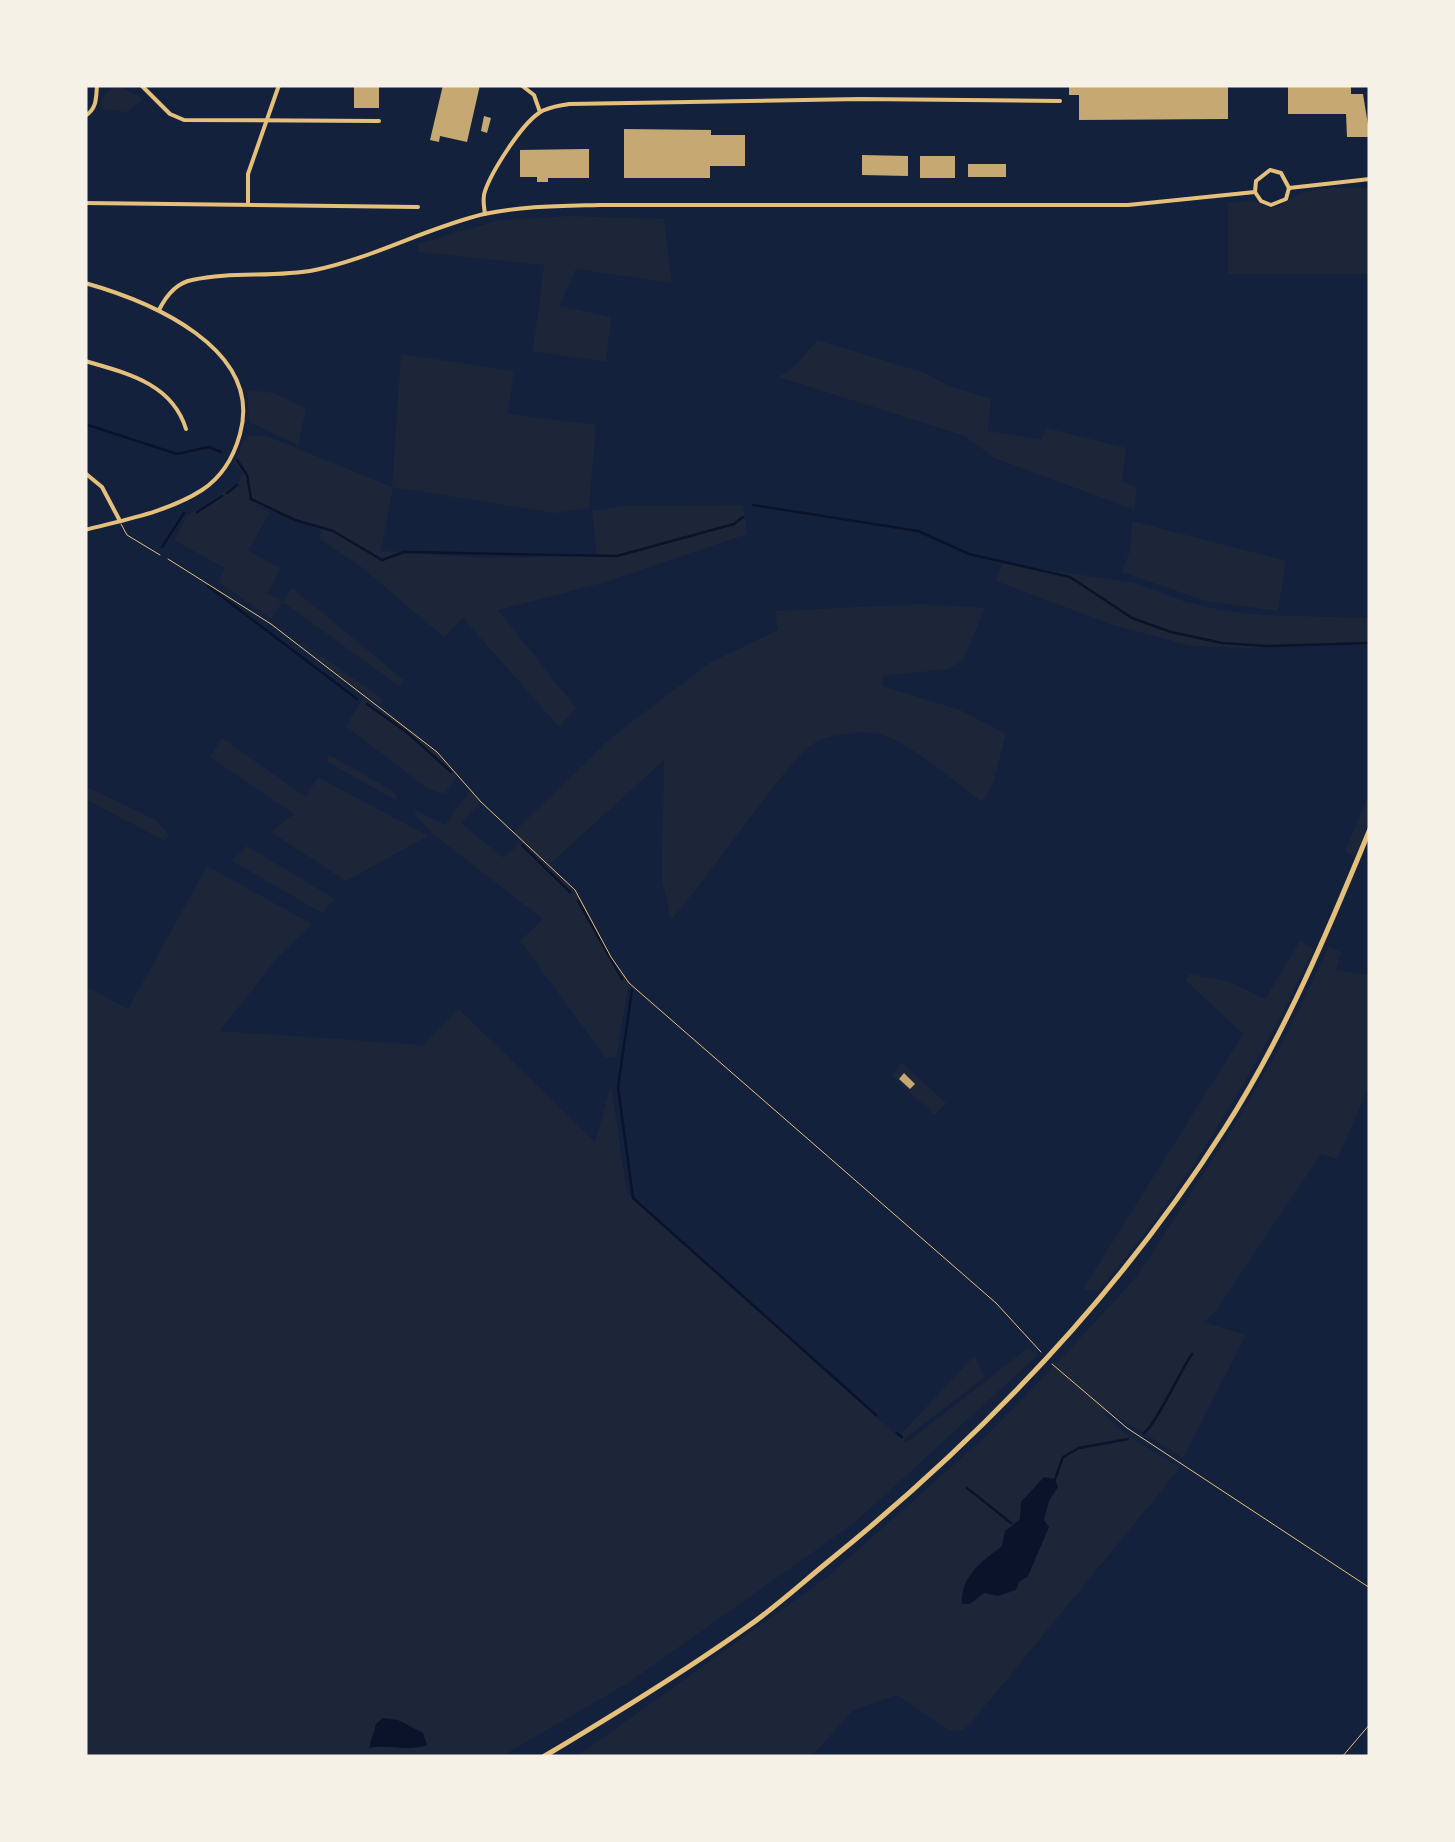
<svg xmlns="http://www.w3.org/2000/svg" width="1455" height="1842" viewBox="0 0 1455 1842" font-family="Figtree,sans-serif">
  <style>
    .green { fill: #1d2539 }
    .water { fill: #0b132b }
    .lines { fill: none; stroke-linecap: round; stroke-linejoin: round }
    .stream { stroke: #0b132b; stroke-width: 2.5 }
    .building { fill: #c6a872 }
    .path { stroke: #e5c07b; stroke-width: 1 }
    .service { stroke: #e5c07b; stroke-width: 1 }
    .minor { stroke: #e5c07b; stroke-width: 4 }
    .primary { stroke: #e5c07b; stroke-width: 5 }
  </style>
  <rect width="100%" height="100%" fill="#14213d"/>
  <g class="green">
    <path d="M121,87L143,99L127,112L101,109C103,95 105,87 121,87Z"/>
    <path d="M1370,188V274H1228V203L1253,200L1271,209C1281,207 1284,202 1293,197C1315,186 1346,188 1370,188Z"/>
    <path d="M570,216L664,219L672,283L576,269L559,306L611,317L606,362L533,351L544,265L419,252L418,244L500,220Z"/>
    <path d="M817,340L925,373L949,386L991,399L988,431L1042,440L1046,428L1126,448L1122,481L1136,488L1135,510L994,458L965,436L779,377L797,364Z"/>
    <path d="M401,354L514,371L508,414L596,425L589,508L554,513L393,487L381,551L483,558L597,556L592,511L620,506L743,505L747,534L602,583L498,610L576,708L559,727L463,618L444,637L360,566L320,539L321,530L248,502L270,513L248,550L281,569L267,593L282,602L272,619L218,582L225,568L174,540L188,515L235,484L242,489L239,483L243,473L234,463L243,441L251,435L267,436L392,487Z"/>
    <path d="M247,390L274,393L306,409L298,445L249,422Z"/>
    <path d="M1132,521L1286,561L1278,611L1206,601L1122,572L1130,550Z"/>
    <path d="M1003,563L1134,583L1186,602L1220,610L1259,615L1370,618V642L1250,648L1191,646L1113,625L996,581Z"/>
    <path d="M292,588L404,680L399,686L283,602Z"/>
    <path d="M922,604L985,608L963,660L949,669L883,676L882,686L960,710L1006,734L993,783L982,802C957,783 908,741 879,734C862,730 833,734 818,741C800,751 787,770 775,785C739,830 708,876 671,920L662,880L664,760L550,864L583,902L611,957L629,983L616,1057L606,1058L520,941L543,919L433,834L414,814L416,810L445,825L470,791L481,802L461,823L504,858L522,841L513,833L613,736L711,662L778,630L775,611Z"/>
    <path d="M301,644H304L384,700L379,704L351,687Z"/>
    <path d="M363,698L412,731L437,752L457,777L444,794L428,789L346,726Z"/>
    <path d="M222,738L306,797L318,777L428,836L346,881L271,832L294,814L210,757Z"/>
    <path d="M329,755L388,788L397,796L395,800L326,761Z"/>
    <path d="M85,786L156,820L169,835L165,841L85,799Z"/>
    <path d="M1370,792V821L1355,857L1345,851Z"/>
    <path d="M247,846L335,899L322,913L232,861Z"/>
    <path d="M207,866L312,924L277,958L220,1031L423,1045L459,1009L595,1142L611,1085L627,1193L898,1437L974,1356L985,1377L903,1440L906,1443L1028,1348L1039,1354L854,1523L628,1683L500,1757H85V986L128,1009Z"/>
    <path d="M1300,941L1314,949C1256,1070 1186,1189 1098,1291L1083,1289L1243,1034L1186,981L1189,974L1228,981L1265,999Z"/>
    <path d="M1329,947L1341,952L1336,970L1370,975V1084L1337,1159L1321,1154L1218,1308L1204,1322L1246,1335L1183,1458L1111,1412L1104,1414L1124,1433L1180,1468L971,1723L962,1731L948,1730L897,1695L853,1710L811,1757H576L826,1578L985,1437L1073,1346L1137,1276L1233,1128L1279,1049Z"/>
    <path d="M902,1063L946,1103L935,1115L891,1075Z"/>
  </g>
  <g class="water">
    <path d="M1044,1477L1055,1479L1058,1487L1049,1501L1044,1520L1049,1527L1028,1576L1019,1582L1016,1590L998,1596L984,1593L970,1604H962C960,1577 982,1561 1002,1546L1005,1531L1020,1519L1021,1502Z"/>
    <path d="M383,1718L398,1720L423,1733L427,1745C408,1752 389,1744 369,1748L376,1724Z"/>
  </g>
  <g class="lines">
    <g class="stream">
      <path d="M85,424L177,454L208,447L221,452"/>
      <path d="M237,460L247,475L251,499L295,520L333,531L382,560L404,552L617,556L734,524L743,517"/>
      <path d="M227,493L237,485"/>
      <path d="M753,505L918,531L969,554L1070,577L1132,618L1171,632L1222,643L1266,646L1370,643"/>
      <path d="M197,512L222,496"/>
      <path d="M162,547L184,513"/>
      <path d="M208,586L357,699"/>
      <path d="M367,704L409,734L451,772"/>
      <path d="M522,845L570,892"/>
      <path d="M578,901L622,979"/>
      <path d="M632,990L618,1087L633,1198L876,1415"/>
      <path d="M897,1433L902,1437"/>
      <path d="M1144,1433C1155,1426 1181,1370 1192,1354"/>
      <path d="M1055,1479L1063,1457L1079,1448L1128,1439"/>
      <path d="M967,1488L1011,1523"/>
    </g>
  </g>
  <g class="building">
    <rect x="354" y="85" width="25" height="23"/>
    <path d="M443,85H480L467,142L440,136L439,142L430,140Z"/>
    <path d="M1069,85H1228V119L1079,120V95H1069Z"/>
    <path d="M1288,85H1351V94H1363L1370,137H1347L1346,114H1288Z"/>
    <path d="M484,116L491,118L487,133L481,131Z"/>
    <path d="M624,129L711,130V135H745V166H710V178H624Z"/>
    <path d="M584,149H589V178H548V182H537V177H520V150Z"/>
    <path d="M862,155L908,156V176L862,175Z"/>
    <rect x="920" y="156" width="35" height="22"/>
    <rect x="968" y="164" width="38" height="13"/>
    <path d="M904,1073L915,1084L910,1089L899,1079Z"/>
  </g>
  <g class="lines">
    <g class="path">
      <path d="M168,559L271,624L437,752L481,802L575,890L611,957L629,983L996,1303L1041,1352"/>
      <path d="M1052,1364L1127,1428L1370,1588"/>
      <path d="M1342,1757L1370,1724"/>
    </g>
    <path class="service" d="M121,524L127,535L160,555"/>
    <g class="minor">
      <path d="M141,85L170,114L184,120L379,121"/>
      <path d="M521,85L534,95L540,112"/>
      <path d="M85,116C97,109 96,98 97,85"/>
      <path d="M1289,188L1370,179"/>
      <path d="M1255,192L1256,181L1270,170L1281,173L1289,188"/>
      <path d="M1255,192L1261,201L1271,205L1286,199L1289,188"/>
      <path d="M85,203L418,207"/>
      <path d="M248,204V174L279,85"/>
      <path d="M485,214C484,206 482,198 485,191C492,171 521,125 539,113C547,107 559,106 569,104L860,99L1060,101"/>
      <path d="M85,283C149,301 264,348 240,434C234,456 222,477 202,490C168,512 123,520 85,530"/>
      <path d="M159,310C166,296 176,283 192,280C232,271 274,278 315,270C373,258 426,228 484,214C521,206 561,206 599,205H1128L1255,192"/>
      <path d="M85,361C126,373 172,383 186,429"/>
      <path d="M85,473L102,487L120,521"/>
    </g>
    <path class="primary" d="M543,1757C612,1716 681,1674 747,1627C776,1607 802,1583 829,1561C981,1438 1120,1293 1225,1128C1285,1034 1328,931 1370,829"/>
  </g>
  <rect width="1455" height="1842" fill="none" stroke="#f6f1e7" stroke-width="175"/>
</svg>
